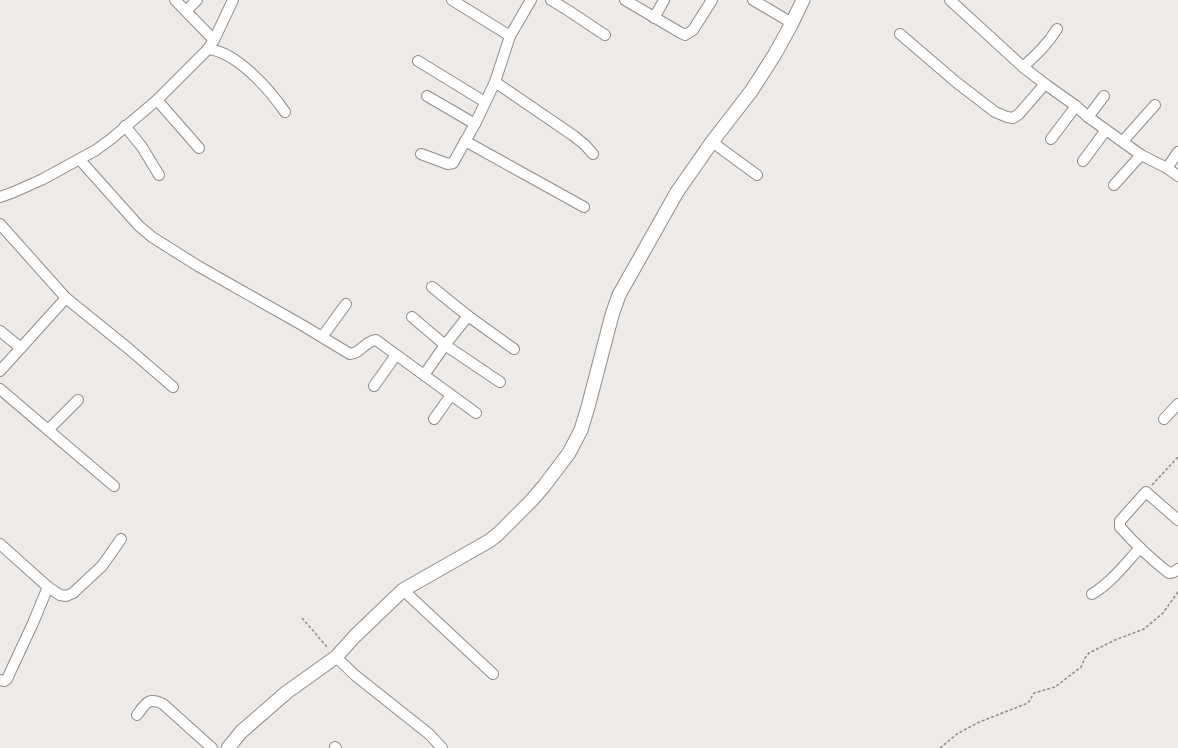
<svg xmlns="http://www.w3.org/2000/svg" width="1178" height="748" viewBox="0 0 1178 748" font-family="'Public Sans',sans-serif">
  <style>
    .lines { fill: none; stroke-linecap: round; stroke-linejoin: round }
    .minor-casing { stroke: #8f8c8a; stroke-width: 12 }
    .tertiary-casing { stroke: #8f8c8a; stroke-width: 15 }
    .path { stroke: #8e8b8a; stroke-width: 1.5; stroke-dasharray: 3 2; stroke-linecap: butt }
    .minor { stroke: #fff; stroke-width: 10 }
    .tertiary { stroke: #fff; stroke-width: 13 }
  </style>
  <rect width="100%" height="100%" fill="#edeae8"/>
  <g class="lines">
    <defs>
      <g id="minor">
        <path d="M175,0L214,40"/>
        <path d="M452,0L510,36"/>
        <path d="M551,0L569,11L605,35"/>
        <path d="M625,0L681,33L685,35L693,30L712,0"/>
        <path d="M753,0L792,23"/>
        <path d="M950,0L1023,67L1045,84L1076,106L1088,117L1141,155L1167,168L1178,176"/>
        <path d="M186,11L197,0"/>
        <path d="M654,18L664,0"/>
        <path d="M900,34L956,82L995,112L1007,117L1013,118L1019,114L1045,84"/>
        <path d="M208,49C237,52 270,90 285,112"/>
        <path d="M418,61L485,102"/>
        <path d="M1023,67C1036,55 1048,44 1057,29"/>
        <path d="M495,82L574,136L585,145L593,154"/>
        <path d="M427,96L475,124"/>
        <path d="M157,100L199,148"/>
        <path d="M1088,117L1104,96"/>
        <path d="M125,126L142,147L159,175"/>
        <path d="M1051,139L1076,106"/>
        <path d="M465,141L584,207"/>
        <path d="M1123,141L1155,105"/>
        <path d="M712,142L757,175"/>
        <path d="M421,154L448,164L453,163L475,124L495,82L510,36L531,0"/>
        <path d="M80,160L139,226L152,237L198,266L302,325L350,354C360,354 365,341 376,340L476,413"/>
        <path d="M1083,161L1106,130"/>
        <path d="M1167,168L1178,152"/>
        <path d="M1114,185L1141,155"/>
        <path d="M0,197L14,192L43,179L96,150L111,139L157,100L208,49L214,40L233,0"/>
        <path d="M0,224L66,298"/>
        <path d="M432,287L468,316"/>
        <path d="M412,317L445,345L500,382"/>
        <path d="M0,331L21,348"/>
        <path d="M322,337L346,304"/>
        <path d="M0,371L66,298L129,349L173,387"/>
        <path d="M424,375L445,345L468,316L514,349"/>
        <path d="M374,386L396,355"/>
        <path d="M0,389L114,486"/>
        <path d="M434,419L451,395"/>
        <path d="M1164,419L1178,404"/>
        <path d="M48,430L78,400"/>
        <path d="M1178,520L1146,492L1120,521V527C1135,544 1151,559 1169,573L1174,572L1178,569"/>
        <path d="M0,544L48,587L33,623L7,679L4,681L0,680"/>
        <path d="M48,587L60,595L66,596L73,593L102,566L121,539"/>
        <path d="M403,590L493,674"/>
        <path d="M1092,594C1111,583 1125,564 1140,548"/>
        <path d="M336,657L356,676L429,734L442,748"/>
        <path d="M137,715C146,703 148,697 163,704L212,748"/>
        <path d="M335,747L336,748"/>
      </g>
      <path id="tertiary" d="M228,748L241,732L287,692L336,657L355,636L403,590L489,541L498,534L532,500L544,486L569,453L581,430L588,407L612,315L619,295L677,192L712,142L752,90L775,54L792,23L803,0"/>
    </defs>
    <use href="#minor" class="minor-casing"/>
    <use href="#tertiary" class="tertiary-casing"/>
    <g class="path">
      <path d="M1152,485L1178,457"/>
      <path d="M302,618L328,648"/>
      <path d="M940,748L957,734L977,723L1028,703L1034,693L1055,687L1081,667L1085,658L1089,653L1115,640L1144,629L1163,613L1178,592"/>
    </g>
    <use href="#minor" class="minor"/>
    <use href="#tertiary" class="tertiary"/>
  </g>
</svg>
